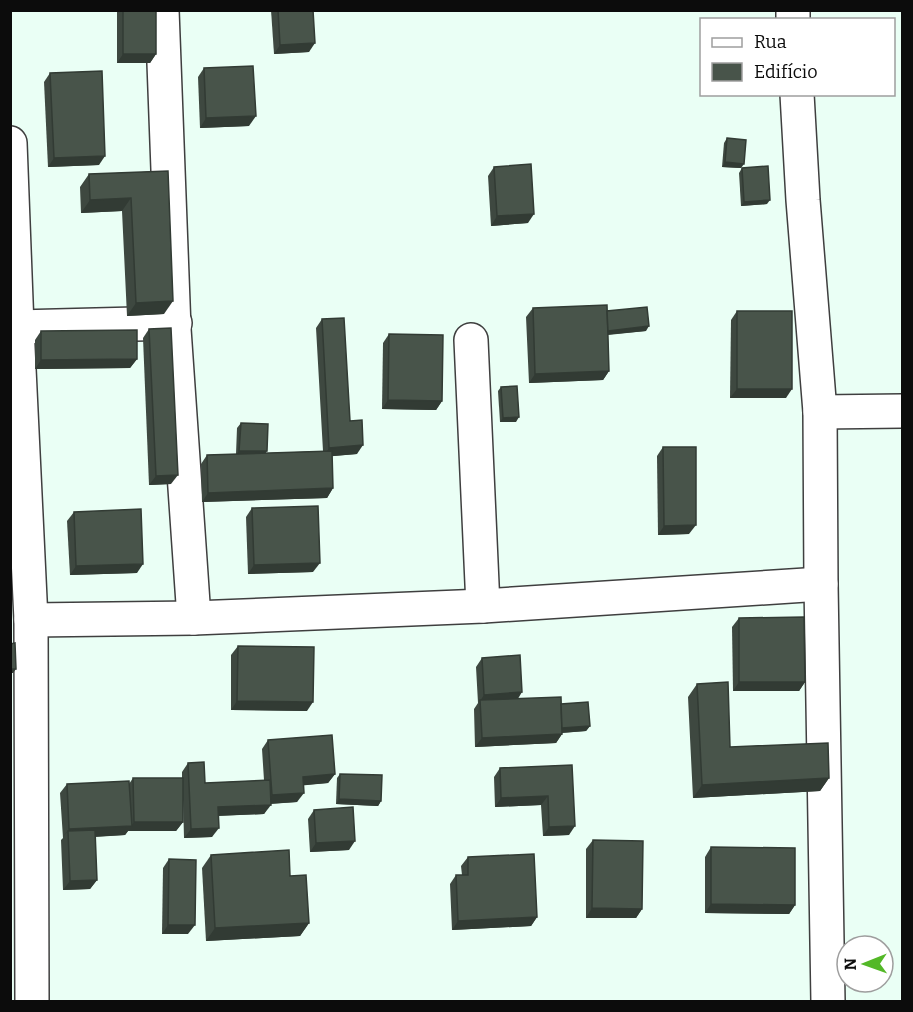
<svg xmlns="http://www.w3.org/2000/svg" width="913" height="1012" viewBox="0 0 913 1012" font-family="Bitter,serif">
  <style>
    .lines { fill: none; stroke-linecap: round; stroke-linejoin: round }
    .minor-casing { stroke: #3f3f3f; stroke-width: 36 }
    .minor { stroke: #fff; stroke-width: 33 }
    .wall { fill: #3e4840 }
    .shaded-wall { fill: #323b34 }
    .building { fill: #48544a; stroke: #323b34; stroke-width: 1.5 }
  </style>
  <rect width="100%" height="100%" fill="#eafff5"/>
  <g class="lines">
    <defs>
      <g id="minor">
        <path d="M162,10L174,329L194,618"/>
        <path d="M793,10V20"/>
        <path d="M797,94L803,200L820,412L821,584L828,1002"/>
        <path d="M10,143L17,327L31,620L32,1002"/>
        <path d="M17,327L175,323"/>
        <path d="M471,340L483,606"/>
        <path d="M820,412L902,411"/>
        <path d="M31,620L194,618L483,606L821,584"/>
      </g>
    </defs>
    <use href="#minor" class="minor-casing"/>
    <use href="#minor" class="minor"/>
  </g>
  <g class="wall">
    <path d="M117,10H156V54L150,63H117Z"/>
    <path d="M271,10H313L309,52L274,54Z"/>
    <path d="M204,68L249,126L200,128L198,77Z"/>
    <path d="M50,73L99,165L48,167L44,82Z"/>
    <path d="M727,138L741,168L722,167L724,143Z"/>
    <path d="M494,167L528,223L491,226L488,176Z"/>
    <path d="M742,168L767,204L741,206L739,173Z"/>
    <path d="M168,171L164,314L127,316L122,211L81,213L80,187L89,174Z"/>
    <path d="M533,308L607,311L646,331L608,335L609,371L603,380L529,383L526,317Z"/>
    <path d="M737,311L786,398H730L731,320Z"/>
    <path d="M322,319L350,421L357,454L332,456L333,488L327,498L202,502L201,464L207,455L236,454L237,428L241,423L266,453L323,451L316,328Z"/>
    <path d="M149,329L171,484L149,485L143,338Z"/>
    <path d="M41,331L137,359L130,368L35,369V340Z"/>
    <path d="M389,334L442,401L436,410L382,409L383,343Z"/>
    <path d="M501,387L516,422H500L498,391Z"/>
    <path d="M663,447L689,534L658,535L657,456Z"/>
    <path d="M252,508L313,572L248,574L246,517Z"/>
    <path d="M74,512L137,573L70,575L67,521Z"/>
    <path d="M739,618L805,682L799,691H733L732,627Z"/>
    <path d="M238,646L307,711L231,710V655Z"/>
    <path d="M482,658L518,698L561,704L590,726L586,731L562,733V734L556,743L475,747L474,709L478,703L476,667Z"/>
    <path d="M697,684L730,747L829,778L820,791L693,798L688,697Z"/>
    <path d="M268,740L335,774L328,783L303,785L297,802L270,804L264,814L218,816L212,837L184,838L183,799V822L176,831H128L125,835L95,837L97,880L90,889L63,890L61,840L63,838L60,793L67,784H129L133,778H182V772L188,763L205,783L264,780L262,749Z"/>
    <path d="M572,765L569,835L543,836L541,805L495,807L494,777L500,768Z"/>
    <path d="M340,774L381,801L378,806L336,804L337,778Z"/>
    <path d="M314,810L349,850L310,852L308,819Z"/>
    <path d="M593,840L642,909L636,918H586V849Z"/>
    <path d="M711,847L795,905L789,914L705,913V857Z"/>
    <path d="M211,855L290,876L309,923L300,936L206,941L202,868Z"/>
    <path d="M468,857L537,917L531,926L452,930L450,884L456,875H462L461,866Z"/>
    <path d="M169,859L188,934H162L163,868Z"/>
  </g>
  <g class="shaded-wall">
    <path d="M315,43L309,52L274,54L280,45Z"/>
    <path d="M123,54H156L150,63H117Z"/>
    <path d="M256,116L249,126L200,128L206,118Z"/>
    <path d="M105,156L99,165L48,167L54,158Z"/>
    <path d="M725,162L744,164L741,168L722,167Z"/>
    <path d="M131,198L122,211L81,213L90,200Z"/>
    <path d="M770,200L767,204L741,206L744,202Z"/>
    <path d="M534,214L528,223L491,226L497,216Z"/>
    <path d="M173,301L164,314L127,316L136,303Z"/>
    <path d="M649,326L646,331L603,335L607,331Z"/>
    <path d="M137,359L130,368L35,369L41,360Z"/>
    <path d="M609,371L603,380L529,383L535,374Z"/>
    <path d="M737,389H792L786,398H730Z"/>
    <path d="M388,400L442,401L436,410L382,409Z"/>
    <path d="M519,417L516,422H500L503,418Z"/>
    <path d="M363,445L357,454L323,457L329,448Z"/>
    <path d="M239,451H267L264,456L236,455Z"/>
    <path d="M178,475L171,484L149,485L156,476Z"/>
    <path d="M333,488L327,498L202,502L208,493Z"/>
    <path d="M696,525L689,534L658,535L664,526Z"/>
    <path d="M320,563L313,572L248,574L254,565Z"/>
    <path d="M143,564L137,573L70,575L76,566Z"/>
    <path d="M10,669H16L13,673H10Z"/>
    <path d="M739,682H805L799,691H733Z"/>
    <path d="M522,692L516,702L480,701L484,695Z"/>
    <path d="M237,701L313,702L307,711L231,710Z"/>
    <path d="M590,726L586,731L559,733L562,728Z"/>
    <path d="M562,734L556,743L475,747L482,738Z"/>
    <path d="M335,774L328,783L297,786L303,777Z"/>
    <path d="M829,778L820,791L693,798L702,785Z"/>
    <path d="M304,793L297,802L266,804L272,795Z"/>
    <path d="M548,796L541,805L495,807L501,798Z"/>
    <path d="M339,799L381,801L378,806L336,804Z"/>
    <path d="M271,805L264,814L211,816L218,807Z"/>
    <path d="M134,822H183L176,831H128L125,835L68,838V831L62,838L69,829L131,826Z"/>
    <path d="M575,826L569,835L543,836L549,827Z"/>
    <path d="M219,828L212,837L184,838L191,829Z"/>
    <path d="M355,841L349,850L310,852L316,843Z"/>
    <path d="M97,880L90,889L63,890L70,881Z"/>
    <path d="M711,904L795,905L789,914L705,913Z"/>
    <path d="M592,908L642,909L636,918H586Z"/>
    <path d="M537,917L531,926L452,930L458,921Z"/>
    <path d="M309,923L300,936L206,941L215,928Z"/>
    <path d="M168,925H195L188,934H162Z"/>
  </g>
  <g class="building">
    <rect x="123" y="10" width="33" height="44"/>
    <path d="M278,10H313L315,43L280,45Z"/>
    <path d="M253,66L256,116L206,118L204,68Z"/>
    <path d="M102,71L105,156L54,158L50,73Z"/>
    <path d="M727,138L746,140L744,164L725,162Z"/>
    <path d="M531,164L534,214L497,216L494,167Z"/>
    <path d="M768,166L770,200L744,202L742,168Z"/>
    <path d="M168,171L173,301L136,303L131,198L90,200L89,174Z"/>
    <path d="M607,305L609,371L535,374L533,308Z"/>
    <path d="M647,307L649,326L608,331L607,311Z"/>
    <rect x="737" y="311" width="55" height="78"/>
    <path d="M344,318L350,421L362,420L363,445L329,448L322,319Z"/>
    <path d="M171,328L178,475L156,476L149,329Z"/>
    <path d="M137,330V359L41,360V331Z"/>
    <path d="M389,334L443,335L442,401L388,400Z"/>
    <path d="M517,386L519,417L503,418L501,387Z"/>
    <path d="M241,423L268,424L267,451H239Z"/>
    <path d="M663,447H696V525L664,526Z"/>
    <path d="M332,451L333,488L208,493L207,455Z"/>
    <path d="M318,506L320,563L254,565L252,508Z"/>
    <path d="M141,509L143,564L76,566L74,512Z"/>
    <path d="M804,617L805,682H739V618Z"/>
    <path d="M15,643L16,669H10V644Z"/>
    <path d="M238,646L314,647L313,702L237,701Z"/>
    <path d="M520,655L522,692L484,695L482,658Z"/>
    <path d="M728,682L730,747L828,743L829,778L702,785L697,684Z"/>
    <path d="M561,697L562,734L482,738L480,700Z"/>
    <path d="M588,702L590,726L562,728L561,704Z"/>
    <path d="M332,735L335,774L303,777L304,793L272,795L268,740Z"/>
    <path d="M204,762L205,783L270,780L271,805L218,807L219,828L191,829L188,763Z"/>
    <path d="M572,765L575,826L549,827L548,796L501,798L500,768Z"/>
    <path d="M340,774L382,775L381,801L339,799Z"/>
    <path d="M133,778H183V822H134Z"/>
    <path d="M129,781L132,826L69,829L67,784Z"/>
    <path d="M353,807L355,841L316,843L314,810Z"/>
    <path d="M95,830L97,880L70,881L68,831Z"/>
    <path d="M593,840L643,841L642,909L592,908Z"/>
    <path d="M711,847L795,848V905L711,904Z"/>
    <path d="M289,850L290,876L306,875L309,923L215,928L211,855Z"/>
    <path d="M534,854L537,917L458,921L456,875H468V857Z"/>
    <path d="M169,859L196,860L195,925H168Z"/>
  </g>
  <rect width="913" height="1012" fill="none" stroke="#0c0c0c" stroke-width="24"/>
  <rect x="700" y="18" width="195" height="78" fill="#ffffff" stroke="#9e9e9e" stroke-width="1.5"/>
  <rect x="712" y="38" width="30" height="9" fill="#ffffff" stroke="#9e9e9e" stroke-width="1.5"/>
  <text x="754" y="48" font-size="18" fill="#0c0c0c">Rua</text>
  <rect x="712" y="63" width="30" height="18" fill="#48544a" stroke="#9e9e9e" stroke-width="1.5"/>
  <text x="754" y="78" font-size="18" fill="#0c0c0c">Edifício</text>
  <g transform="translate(865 964) rotate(269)"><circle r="28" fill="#ffffff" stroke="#9e9e9e" stroke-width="1.5"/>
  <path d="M0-4.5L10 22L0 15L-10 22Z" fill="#53b827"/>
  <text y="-9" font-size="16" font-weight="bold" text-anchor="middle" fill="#0c0c0c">N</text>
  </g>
</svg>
